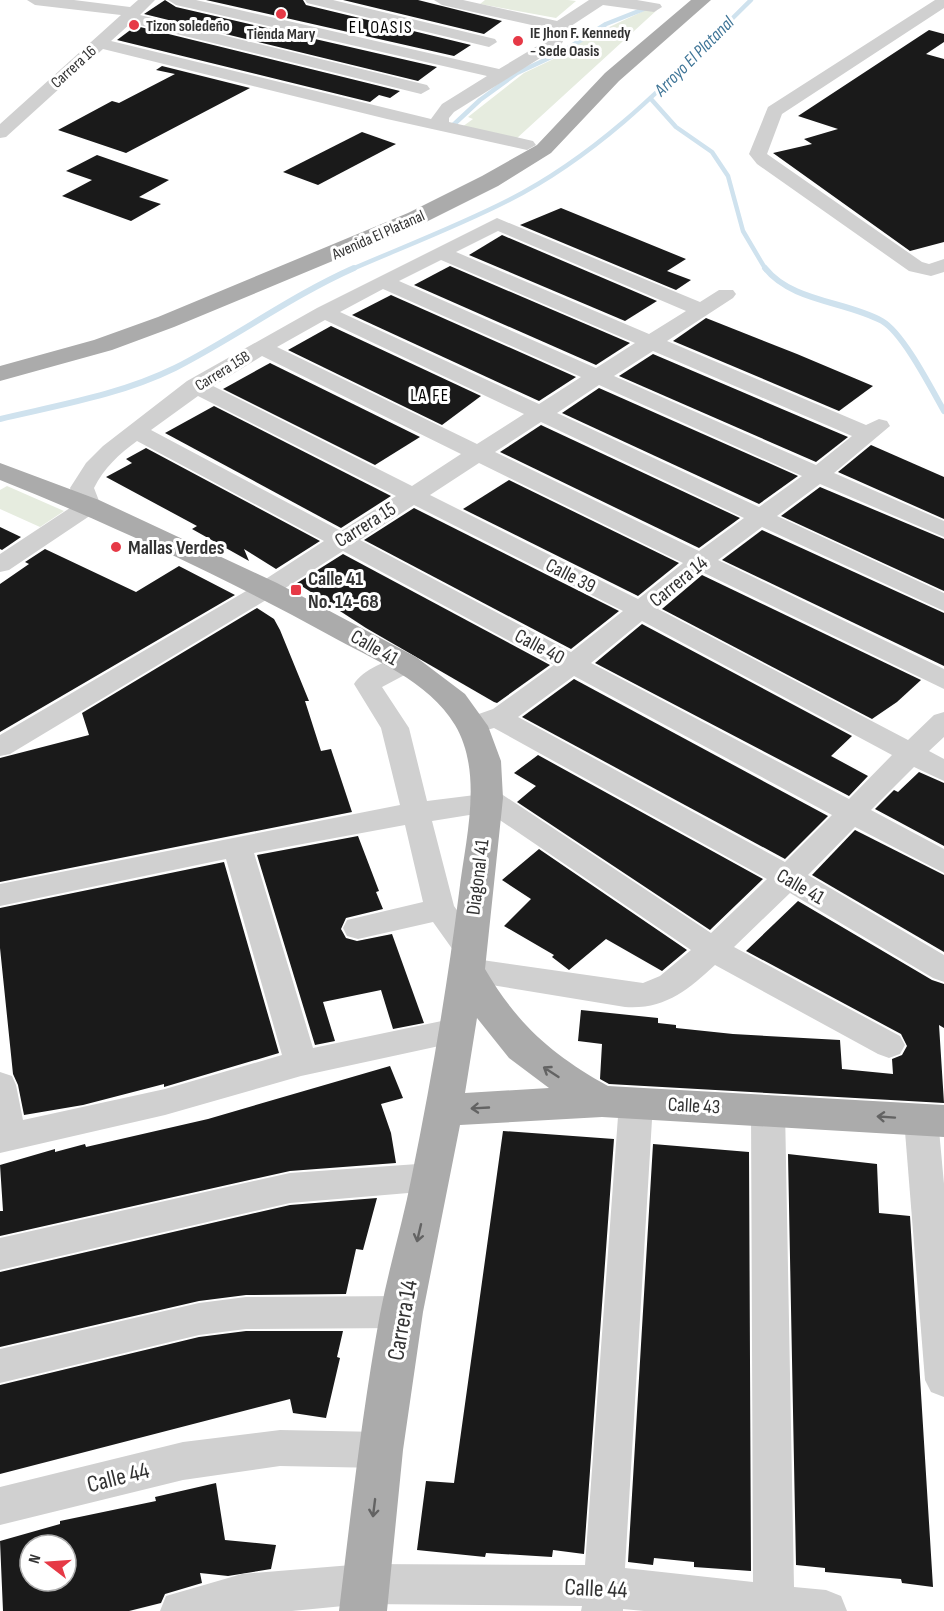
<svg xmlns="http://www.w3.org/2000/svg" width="944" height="1611" viewBox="0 0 944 1611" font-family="'Sofia Sans Condensed',sans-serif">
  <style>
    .green { fill: #e6ecdf }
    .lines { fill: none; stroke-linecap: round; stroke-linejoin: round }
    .stream-far1 { stroke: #cfe2ee; stroke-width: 4.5 }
    .stream { stroke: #cfe2ee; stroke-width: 6 }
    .building { fill: #1a1a1a; fill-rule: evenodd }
    .minor { fill: #d0d0d0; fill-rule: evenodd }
    .major { fill: #ababab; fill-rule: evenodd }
    .oneway { stroke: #636363 }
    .poi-dot { fill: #e63946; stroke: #fff; stroke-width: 2 }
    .labels { text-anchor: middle; stroke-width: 6; stroke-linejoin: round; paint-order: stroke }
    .far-poi-label { font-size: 16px; font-weight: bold; fill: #333; stroke: #fff; text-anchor: start }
    .far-street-label { font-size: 16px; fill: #333; stroke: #fff }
    .far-neighbourhood-label { font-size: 18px; letter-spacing: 1.5px; fill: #000; stroke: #fff }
    .far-water-label { font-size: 18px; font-style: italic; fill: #3f7597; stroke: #fff }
    .street-label { font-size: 20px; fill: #333; stroke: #fff }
    .poi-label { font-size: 20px; font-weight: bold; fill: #333; stroke: #fff; text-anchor: start }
    .near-street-label { font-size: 24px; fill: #333; stroke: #fff }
  </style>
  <rect width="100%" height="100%" fill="#fff"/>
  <g class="green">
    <path d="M485,0H568L576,1L556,18L480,4Z"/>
    <path d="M650,8L657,10L516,139L462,127L473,119L468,117L524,73L562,55L590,36Z"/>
    <path d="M7,486L64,511L40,527L0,509V490Z"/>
  </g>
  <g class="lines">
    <g class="stream-far1">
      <path d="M651,99L676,127L712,152L728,176L743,231L766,270"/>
      <path d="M450,128L480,100L517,73L562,52L606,24L649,7"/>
      <path d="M350,270C403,247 458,226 509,200C604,152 676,74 751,0"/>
    </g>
    <g class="stream">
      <path d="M765,268C792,302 846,301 882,321C903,333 931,388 944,411"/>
      <path d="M0,419C59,405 120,395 175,368C236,337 291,296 354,268"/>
    </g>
  </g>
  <g class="building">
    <path d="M165,0L176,7L437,67L418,81L144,14Z"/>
    <path d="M206,0H303L306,5L471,45L454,56Z"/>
    <path d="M343,0H418L502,21L484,34Z"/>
    <path d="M132,25L400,91L390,98L379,95L370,102L117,40L133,28L130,27Z"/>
    <path d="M929,30L944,34V42L926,54L944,59V242L910,251L773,153L812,144L804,139L838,129L798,116Z"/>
    <path d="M162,66L250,88L126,153L58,130L112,101L119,103L175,74L156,70Z"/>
    <path d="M362,132L396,144L318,185L283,172Z"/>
    <path d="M97,155L169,180L139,197L161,204L131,221L62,196L92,180L66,171Z"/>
    <path d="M561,208L686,259L667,271L691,280L676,290L520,225Z"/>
    <path d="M502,235L657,301L625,321L469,255Z"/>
    <path d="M450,266L630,343L596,365L414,285Z"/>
    <path d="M391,295L576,377L539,401L352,315Z"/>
    <path d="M706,318L797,354L873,386L839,411L673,341Z"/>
    <path d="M331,326L481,396L442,425L288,350Z"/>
    <path d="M653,354L848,437L816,462L619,376Z"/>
    <path d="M270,363L420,437L375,465L223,389Z"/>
    <path d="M599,388L798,476L759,504L562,413Z"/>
    <path d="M214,406L391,496L341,528L165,433Z"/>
    <path d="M541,425L740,518L699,548L500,452Z"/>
    <path d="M871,445L944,477V519L838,472Z"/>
    <path d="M146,448L320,541L276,569L244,549L249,561L192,529L197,526L106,477L132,463L126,459Z"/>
    <path d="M509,480L679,563L638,596L463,509Z"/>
    <path d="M820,487L944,539V591L781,516Z"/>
    <path d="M414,508L619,611L571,649L364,540Z"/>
    <path d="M0,527L21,537L2,550L0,549Z"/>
    <path d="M762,530L944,613V666L722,560Z"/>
    <path d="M45,549L136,592L179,566L235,595L0,732V584L29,564L25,562Z"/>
    <path d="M343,554L550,665L497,703L494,702L366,628L297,583Z"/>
    <path d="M702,575L921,680L897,702L872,719L662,609Z"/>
    <path d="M257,608L274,619L280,630L309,701H305L321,751L331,749L352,812L0,882V758L89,735L82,713Z"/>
    <path d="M642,624L852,736L831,756L868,776L849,796L595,663Z"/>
    <path d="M574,679L828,816L785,859L522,717Z"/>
    <path d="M538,755L763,879L710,930L517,802L536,786L514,773Z"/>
    <path d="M919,772L944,783V846L875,809L894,790L898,792Z"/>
    <path d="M855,830L944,875V952L812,875Z"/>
    <path d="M358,836L379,891L376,892L383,909L346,918L341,929L346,938L357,941L392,934L424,1023L393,1029L381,990L323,1002L335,1041L315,1045L257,855Z"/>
    <path d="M539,849L687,950L662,971L606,939L569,970L552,957L554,955L504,926L531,899L502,880Z"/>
    <path d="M224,862L279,1053L164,1087V1084L83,1105L24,1115L18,1085L13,1074L0,948V908Z"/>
    <path d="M798,901L932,980L944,984V1028L939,1025L944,1103L609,1084L600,1079L602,1044L578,1041L581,1010L658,1018V1023L676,1025V1028L733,1034L840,1040L842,1069L893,1074L892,1059L902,1055L907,1046L901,1034L746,951Z"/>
    <path d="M390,1066L403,1098L381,1104L391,1133L396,1163L290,1171L0,1236V1211H3L0,1165L55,1149V1152L85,1144L86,1147L208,1119Z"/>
    <path d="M503,1131L614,1139L584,1554L553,1550L552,1557L486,1553L485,1557L417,1550L426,1481L454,1483Z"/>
    <path d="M653,1144L749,1152L751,1571L694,1567V1562L654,1558L653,1565L628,1562Z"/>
    <path d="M788,1154L877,1164L879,1213L910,1216L933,1587L902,1583L901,1579L825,1572V1568L796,1565Z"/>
    <path d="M377,1198L363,1250L356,1249L346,1294L246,1295L199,1301L0,1347V1272L290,1205Z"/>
    <path d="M246,1331H343L337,1357L340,1358L326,1418L293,1413L290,1399L0,1474V1385L199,1337Z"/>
    <path d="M216,1483L225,1540L276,1545L271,1569L228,1576L200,1573L202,1583L165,1594L161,1603L129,1611H3L0,1541L60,1524V1521L156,1501L155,1497ZM30,1545H66V1581H30Z"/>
  </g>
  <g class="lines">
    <g class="minor">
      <path d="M27,0H74L130,7L138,0H155L140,15L427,85L430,89L421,94L131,23L111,41L431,119L442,104L487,76L176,5L168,0H196L499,69L549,39L554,30L442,5L434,0H463L557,21L589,0H637L660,4L662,7L654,12L603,5L571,26L561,45L454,112L449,118V122L533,141L536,145L527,150L387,119L103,49L6,137L0,138V124L121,15L35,5Z"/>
      <path d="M305,0H333L495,39L497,42L489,47L307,3Z"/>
      <path d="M935,0H944V8L782,114L767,154L922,262L929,264L944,259V272L931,276L909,271L757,164L749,154L768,107Z"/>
      <path d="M497,218L700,302L719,290H733L736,294L733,298L667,341L866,425L879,419L887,421L890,426L834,473L944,521V537L820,484L777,516L944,593V611L762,527L718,560L944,669V689L702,572L658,609L908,740L934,715L944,712V737L929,751L944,759V781L914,767L871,810L944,849V873L855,827L808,875L944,955V982L933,978L790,893L734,947L900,1036L905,1045L900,1054L889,1058L878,1054L715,965C688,990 664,1010 625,1007L467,981L456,977L451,969L456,961L463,959L458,957L433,922L358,939L347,936L343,928L347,920L423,902L405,825L254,853L313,1048L456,1018L467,1022L472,1031L467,1040L301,1076L165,1115L0,1153V1072L12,1076L16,1085L23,1120L165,1089L282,1055L226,859L0,906V884L400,805L381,728L354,684C363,669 397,654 414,658L418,664L414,670L382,687L409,728L427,801L475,795L477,791L487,788L497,791L711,933L767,879L494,728L483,731L473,728L469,722L473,716L493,709L554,665L343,551L276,594L10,754L0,756V735L258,584L324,541L137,441C119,454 104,468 94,488L101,506L97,511L9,570L0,572V554L76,504L70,488L86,463L103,446L187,381L317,308ZM498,231L686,311L649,334L456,252ZM441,260L635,343L596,368L399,281ZM383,289L581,377L539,404L340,312ZM325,320L524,414L477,444L277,347ZM653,351L852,436L816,465L614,376ZM262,356L461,454L412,486L213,386ZM599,385L802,476L759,507L557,413ZM198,396L396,496L341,531L151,430ZM541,422L744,518L699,551L495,452ZM479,463L683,563L638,599L430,495ZM414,505L623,611L571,652L360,540ZM642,621L892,755L849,799L591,663ZM574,676L832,815L785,862L518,717ZM488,812L691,950L660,976L643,983L475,959L480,957L484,949L454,906L432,821Z"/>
      <path d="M636,1090L648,1093L653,1103L625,1568L753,1582L751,1109L756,1099L768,1095L780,1099L785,1109L794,1587L826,1590L841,1596L847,1611H644L623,1609V1611H581L582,1606L364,1604L292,1611H160L166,1596L242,1574L364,1564L585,1565L619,1103L624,1093Z"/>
      <path d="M921,1105L933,1109L938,1119L944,1184V1397L931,1392L925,1380L904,1119L909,1109Z"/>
      <path d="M432,1163L444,1167L449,1177L444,1187L432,1191L290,1203L0,1270V1238L290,1173Z"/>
      <path d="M402,1296L415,1300L420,1312L415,1324L402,1328L246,1329L199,1335L0,1383V1349L199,1303L246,1297Z"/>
      <path d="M280,1430L381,1432L395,1437L400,1450L395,1463L381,1468L280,1466L183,1480L0,1525V1487L183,1442Z"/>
    </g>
    <g class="major">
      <path d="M691,0H711L619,81L551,153L498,186L424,223L174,327L112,350L0,381V366L94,340L158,317L408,213L482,176L537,145L605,73Z"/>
      <path d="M0,463L99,500L277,583L416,657L465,694L488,726L501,761L503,798L485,969C517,1024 552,1055 608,1086L944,1105V1137L602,1117L460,1125L423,1312L403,1450L387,1611H339C351,1512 362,1412 380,1314C389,1267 403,1222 412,1175C431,1082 447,988 459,893C465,840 484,774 455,725C429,681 372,659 329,635C223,577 113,525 0,480ZM477,1018L509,1058L549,1088L465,1093Z"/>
    </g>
  </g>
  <defs><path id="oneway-shaft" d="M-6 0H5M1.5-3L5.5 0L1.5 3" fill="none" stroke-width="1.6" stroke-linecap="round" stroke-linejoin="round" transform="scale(1.5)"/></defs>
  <g class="oneway">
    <use href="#oneway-shaft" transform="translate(551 1072) rotate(-147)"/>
    <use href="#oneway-shaft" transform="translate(480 1108) rotate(177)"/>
    <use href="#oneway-shaft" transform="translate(886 1117) rotate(-176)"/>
    <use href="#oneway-shaft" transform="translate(419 1233) rotate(103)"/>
    <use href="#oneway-shaft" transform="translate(374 1508) rotate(97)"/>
  </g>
  <g class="poi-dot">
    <circle cx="281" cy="14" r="6"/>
    <circle cx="134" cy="25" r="6"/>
    <circle cx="518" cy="41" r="6"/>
    <circle cx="116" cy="547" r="6"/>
    <rect x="290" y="584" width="12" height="12" rx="3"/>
  </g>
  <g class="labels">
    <g class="far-poi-label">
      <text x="146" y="31">Tizon soledeño</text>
      <text x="530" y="38">IE Jhon F. Kennedy<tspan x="530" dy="18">- Sede Oasis</tspan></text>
      <text x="281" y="39" text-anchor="middle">Tienda Mary</text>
    </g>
    <g class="far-street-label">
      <text transform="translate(73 66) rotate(-42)" y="6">Carrera 16</text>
      <text transform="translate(378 234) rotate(-24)" y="6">Avenida El Platanal</text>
      <text transform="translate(222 370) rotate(-32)" y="6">Carrera 15B</text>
    </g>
    <g class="far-neighbourhood-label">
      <text x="381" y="33">EL OASIS</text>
      <text x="430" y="401">LA FE</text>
    </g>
    <g class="far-water-label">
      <text transform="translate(694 56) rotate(-45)" y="6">Arroyo El Platanal</text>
    </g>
    <g class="street-label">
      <text transform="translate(365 524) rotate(-32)" y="7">Carrera 15</text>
      <text transform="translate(571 575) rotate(27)" y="7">Calle 39</text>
      <text transform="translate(678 581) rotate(-39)" y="7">Carrera 14</text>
      <text transform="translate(540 646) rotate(28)" y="7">Calle 40</text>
      <text transform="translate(375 647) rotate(30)" y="7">Calle 41</text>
      <text transform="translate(477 877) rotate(-83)" y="7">Diagonal 41</text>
      <text transform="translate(801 886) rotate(30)" y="7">Calle 41</text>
      <text transform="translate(694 1105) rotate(3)" y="7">Calle 43</text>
    </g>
    <g class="poi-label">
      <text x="128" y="554">Mallas Verdes</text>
      <text x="308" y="585">Calle 41<tspan x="308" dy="23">No. 14-68</tspan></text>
    </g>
    <g class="near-street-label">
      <text transform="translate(402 1320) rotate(-80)" y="8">Carrera 14</text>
      <text transform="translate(118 1477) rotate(-14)" y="8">Calle 44</text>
      <text transform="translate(596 1588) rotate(3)" y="8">Calle 44</text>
    </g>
  </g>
  <g transform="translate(48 1563) rotate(287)"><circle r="28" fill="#ffffff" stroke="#adadad" stroke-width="1.5"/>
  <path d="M0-4.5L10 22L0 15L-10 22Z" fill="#e63946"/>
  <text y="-9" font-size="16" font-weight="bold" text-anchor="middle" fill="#333333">N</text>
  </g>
</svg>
